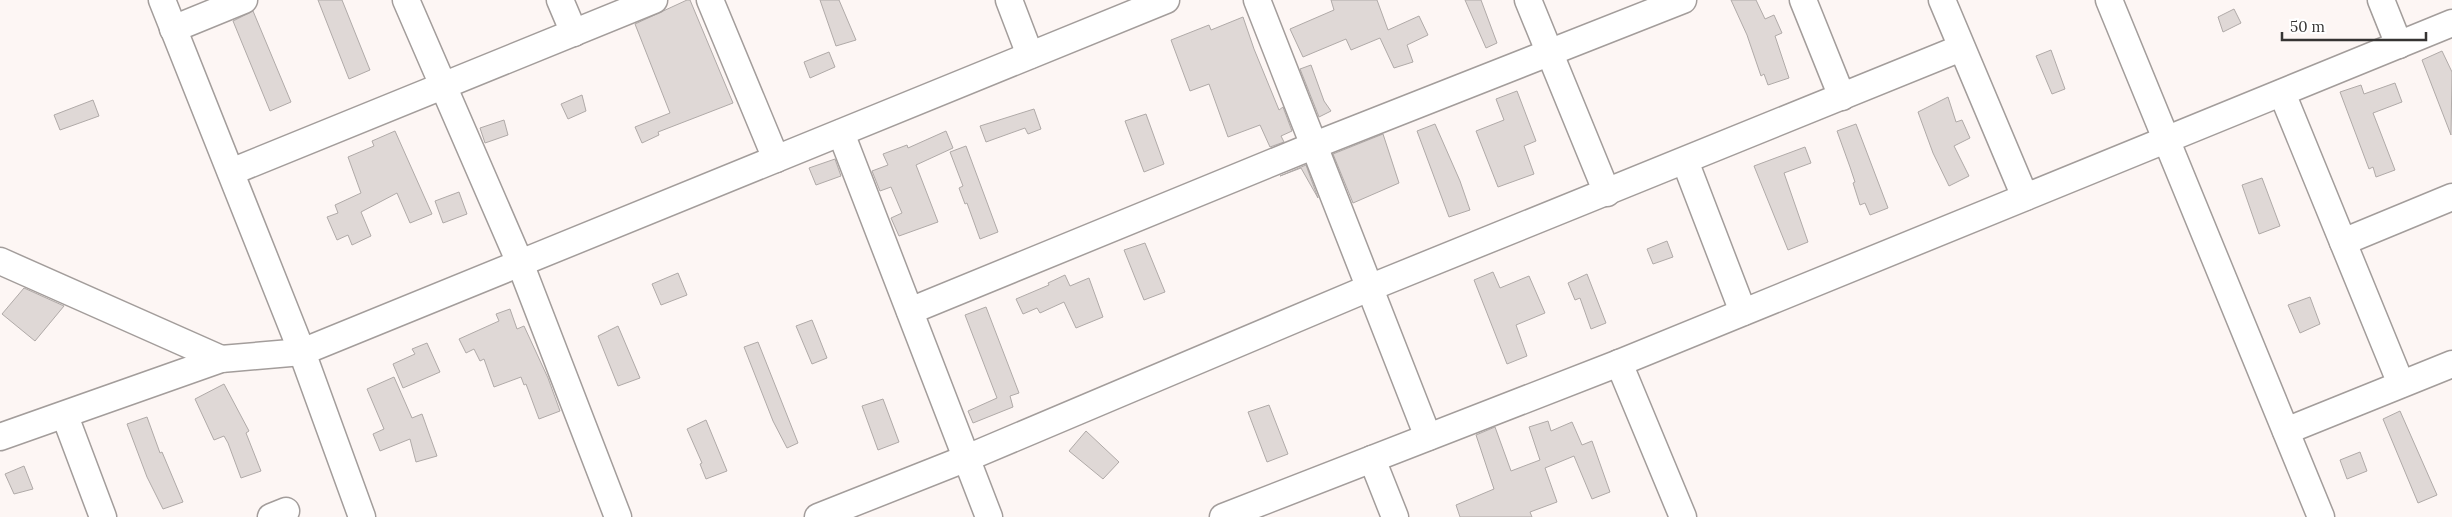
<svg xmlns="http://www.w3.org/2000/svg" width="2452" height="517" viewBox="0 0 2452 517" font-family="Lora,serif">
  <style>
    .building { fill: #dfd8d6; stroke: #b0aaa8 }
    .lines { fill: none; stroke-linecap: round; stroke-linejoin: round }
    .minor-casing { stroke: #a39d9b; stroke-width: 29 }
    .minor { stroke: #fff; stroke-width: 26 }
  </style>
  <rect width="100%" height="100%" fill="#fdf6f4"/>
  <g class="building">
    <path d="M318,0H342L370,70L349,79Z"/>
    <path d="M687,0H690L733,103L658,132L659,135L642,143L635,127L670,113L635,24Z"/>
    <path d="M820,0H839L856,40L836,46Z"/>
    <path d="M1331,0H1377L1388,30L1419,16L1428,35L1407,45L1413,62L1394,68L1380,38L1351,50L1346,39L1303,57L1290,29L1334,10Z"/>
    <path d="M1465,0H1481L1497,43L1486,48Z"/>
    <path d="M1731,0H1756L1765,19L1774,15L1782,33L1775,36L1789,78L1768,85L1764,74L1761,76L1747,35Z"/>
    <path d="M2234,9L2241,23L2223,32L2218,17Z"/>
    <path d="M253,11L291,102L270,111L233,21Z"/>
    <path d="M1243,17L1254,49L1279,110L1283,107L1292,131L1281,136L1284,142L1270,147L1260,125L1228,137L1209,84L1190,91L1171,40L1209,25L1211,30Z"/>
    <path d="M2051,50L2065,89L2052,94L2036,56Z"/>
    <path d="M2442,51L2452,72L2451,135L2422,60Z"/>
    <path d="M829,52L835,67L810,78L804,62Z"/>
    <path d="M1311,65L1324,101L1331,111L1319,117L1300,69Z"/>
    <path d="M2395,83L2402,102L2373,113L2395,170L2376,177L2373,167L2369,169L2340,92L2361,85L2364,94Z"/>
    <path d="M1517,91L1536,141L1524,146L1534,174L1498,187L1476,131L1504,120L1496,99Z"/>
    <path d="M582,95L586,111L568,119L561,104Z"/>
    <path d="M1948,97L1956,122L1962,120L1970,138L1954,146L1969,176L1949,186L1933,153L1918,112Z"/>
    <path d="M93,100L99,116L60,130L54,115Z"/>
    <path d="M1034,109L1041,129L1028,134L1025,128L986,142L980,126Z"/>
    <path d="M1146,114L1164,164L1144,172L1125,121Z"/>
    <path d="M504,120L508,135L485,143L480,128Z"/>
    <path d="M1435,124L1460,181L1470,210L1449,217L1417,131Z"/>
    <path d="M1856,124L1888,208L1870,215L1865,203L1860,205L1853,183L1855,182L1850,167L1837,131Z"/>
    <path d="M395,131L432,214L410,223L397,193L361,212L371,236L352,245L348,235L337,240L327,217L338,213L335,205L361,193L348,157L374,146L372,141Z"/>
    <path d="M946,131L953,148L916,165L938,222L899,236L891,218L902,213L891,187L880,191L872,171L888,165L883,154L907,145L908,148Z"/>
    <path d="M1383,134L1399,183L1353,203L1333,154Z"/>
    <path d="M966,146L998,232L980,239L967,203L965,204L959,188L963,186L950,152Z"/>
    <path d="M1805,147L1811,163L1784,173L1808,242L1788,250L1754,166Z"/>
    <path d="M835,159L841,176L816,185L809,168Z"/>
    <path d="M1306,165L1318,198L1301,168L1280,176Z"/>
    <path d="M2262,178L2280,226L2259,234L2242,185Z"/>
    <path d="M459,192L467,214L443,223L435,201Z"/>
    <path d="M1667,241L1673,257L1653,264L1647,249Z"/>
    <path d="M1145,243L1165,292L1144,300L1124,250Z"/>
    <path d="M1493,272L1500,288L1529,276L1545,313L1516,325L1527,356L1507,364L1474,280Z"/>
    <path d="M678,273L687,295L661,305L652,284Z"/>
    <path d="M1587,274L1606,323L1591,329L1580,298L1575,300L1568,283Z"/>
    <path d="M1065,275L1070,286L1089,278L1103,317L1076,328L1064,302L1040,313L1037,308L1023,314L1016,299L1049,285L1048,283Z"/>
    <path d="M24,288L64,306L35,341L2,314Z"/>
    <path d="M2310,297L2320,324L2300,333L2288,305Z"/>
    <path d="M986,307L1019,393L1010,396L1013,407L973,423L968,411L997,398L965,315Z"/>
    <path d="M510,309L517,329L524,326L548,378L560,411L539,419L526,384L524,385L521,377L494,387L484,359L480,361L474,349L466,353L459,339L499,321L496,314Z"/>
    <path d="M812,320L827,358L812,364L796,326Z"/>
    <path d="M618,326L640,378L618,386L598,336Z"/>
    <path d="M758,342L798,443L787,448L773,421L744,347Z"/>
    <path d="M427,343L440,372L403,388L393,364L415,354L412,349Z"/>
    <path d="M394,377L412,418L422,414L437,456L416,462L410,439L380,451L373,434L384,429L367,389Z"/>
    <path d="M224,384L249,431L246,433L261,471L241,478L228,443L224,436L214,440L195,399Z"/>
    <path d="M883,399L899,442L878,450L862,406Z"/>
    <path d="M1269,405L1288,454L1267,462L1248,412Z"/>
    <path d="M2400,411L2437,495L2418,503L2383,419Z"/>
    <path d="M147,417L160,453L162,452L183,502L163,509L147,477L127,424Z"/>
    <path d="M706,420L727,471L706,479L700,464L702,463L687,429Z"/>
    <path d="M1548,421L1551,431L1572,422L1582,445L1592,441L1610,492L1592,499L1574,456L1545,468L1557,502L1530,512L1532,517H1460L1456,505L1494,489L1476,435L1495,427L1511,471L1540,460L1529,427Z"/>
    <path d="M1086,431L1119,462L1103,479L1069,451Z"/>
    <path d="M2360,452L2367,471L2347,479L2340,460Z"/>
    <path d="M24,466L33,489L14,494L5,474Z"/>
  </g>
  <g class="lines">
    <defs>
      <g id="minor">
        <path d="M162,0L302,352L362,517"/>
        <path d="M406,0L520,263L618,517"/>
        <path d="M560,0L574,33"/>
        <path d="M710,0L776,159"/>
        <path d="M1009,0L1030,55"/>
        <path d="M1257,0L1428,437"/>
        <path d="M1528,0L1607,193"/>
        <path d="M1803,0L1842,97"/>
        <path d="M1942,0L2025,197"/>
        <path d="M2109,0L2321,517"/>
        <path d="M2381,0L2399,45"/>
        <path d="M173,29L244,0"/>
        <path d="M2282,93L2401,384"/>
        <path d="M841,133L989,517"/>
        <path d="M1685,161L1743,312"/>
        <path d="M231,172L654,0"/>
        <path d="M2343,242L2452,197"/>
        <path d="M0,261L221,359"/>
        <path d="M910,311L1315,145L1683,0"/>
        <path d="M1619,363L1683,517"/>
        <path d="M65,416L103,517"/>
        <path d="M2286,431L2452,364"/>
        <path d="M0,437L221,359L302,352L1166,0"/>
        <path d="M1372,459L1395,517"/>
        <path d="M271,517L286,511"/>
        <path d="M818,517L967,458L1369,288L1961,48"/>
        <path d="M1223,517L1619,363L2452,23"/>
      </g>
    </defs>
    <use href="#minor" class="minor-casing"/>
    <use href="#minor" class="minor"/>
  </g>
  <path d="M2282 32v8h144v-8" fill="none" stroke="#363433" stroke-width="2.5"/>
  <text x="2290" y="32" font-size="15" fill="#363433" stroke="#ffffff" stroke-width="4" paint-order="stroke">50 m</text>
</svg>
